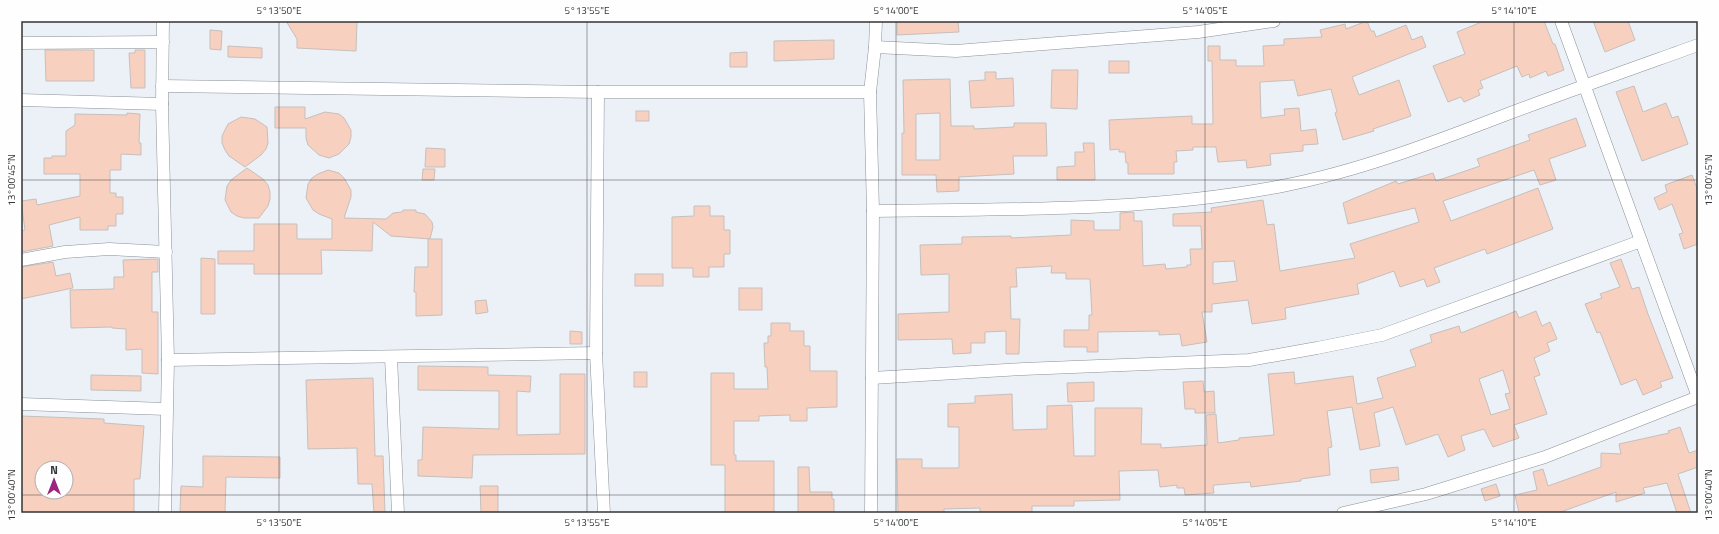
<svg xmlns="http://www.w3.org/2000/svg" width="1719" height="534" viewBox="0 0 1719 534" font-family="'Titillium Web',sans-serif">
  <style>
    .building { fill: #f8d0bf; stroke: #c7bfbb; fill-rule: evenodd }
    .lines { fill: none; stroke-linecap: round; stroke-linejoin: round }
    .street-casing { stroke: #8c9197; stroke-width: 13 }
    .street { stroke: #fff; stroke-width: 12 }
    .ticks { fill: none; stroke: #323436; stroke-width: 1; stroke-opacity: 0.45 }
    .neatline { fill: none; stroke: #323436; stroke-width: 1.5 }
    .ticks-label { font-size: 10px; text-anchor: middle; fill: #323436 }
  </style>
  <rect width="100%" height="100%" fill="#ecf1f8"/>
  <g class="building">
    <path d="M286,21H357L356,51L297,48V39Z"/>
    <path d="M897,21H958L959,32L897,35Z"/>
    <path d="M1367,21L1371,31H1374L1376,37L1406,25L1412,40L1422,36L1426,47L1352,77L1359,95L1399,80L1411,116L1373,129L1374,131L1343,140L1335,113L1337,112L1331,89L1298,96L1294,80L1260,82L1261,118L1285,115L1284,109L1299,108L1301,131L1316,129L1318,144L1303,145V151L1270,154L1271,165L1247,168L1246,160L1218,162L1216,147H1193V150L1176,151L1177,162H1174V174H1128V163H1126L1125,152H1119V149L1110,150L1109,120L1192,116V124H1213L1212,61H1208V46H1220V60H1236V66H1264L1263,46L1284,45V39L1322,37L1320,30L1345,24L1346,29Z"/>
    <path d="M1484,21H1544L1553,44H1555L1564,70L1548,76L1546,71L1530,78L1529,74L1522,77L1517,66L1480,81L1483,88L1478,90L1480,95L1464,102L1461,97L1448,102L1433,66L1465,54L1457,32Z"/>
    <path d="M1593,21H1628L1635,40L1605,52Z"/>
    <path d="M210,30L222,31L221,50L210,49Z"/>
    <path d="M834,40V59L774,61V41Z"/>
    <path d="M228,46L262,48V58L228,57Z"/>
    <path d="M45,50H94V81H46Z"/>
    <path d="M135,50H145V88H131L129,53H135Z"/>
    <path d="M747,52V67H730V53Z"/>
    <rect x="1109" y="61" width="20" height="12"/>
    <path d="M1052,70H1078L1077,109L1051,108Z"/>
    <path d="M985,72H996V79L1013,78L1014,106L971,108L969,81L985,80Z"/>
    <path d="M950,79L951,126H974V129L1014,127V123H1046L1047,156H1013L1014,174L959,177V191L937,192L936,175H902V133H904L903,80ZM940,113V160H916V114Z"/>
    <path d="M1634,86L1643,112L1666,103L1672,118L1678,116L1688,144L1642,161L1616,92Z"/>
    <path d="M275,107H305V119L325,112L339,114L344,118L351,130V137L349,144L339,154L329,158L319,155L308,145L306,138V128H275Z"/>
    <rect x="636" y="111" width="13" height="10"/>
    <path d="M127,113L140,114L139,143H141V155L121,154V170H110V193H116V197H123V214H116V226H108V230H80V217L49,225L53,246L21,252V231L25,230L21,201L36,199L37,205L80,196V174H44V158H52V156H66V131L75,125V114L127,115Z"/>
    <path d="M241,117L255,119L267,127L268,143L266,149L261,155L245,167L229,156L225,150L222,143V136L228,124Z"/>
    <path d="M1576,118L1586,146L1549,159L1556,180L1540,185L1534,170L1443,201L1451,221L1538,188L1553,229L1487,254L1485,249L1434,268L1440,282L1427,287L1424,279L1400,287L1394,271L1357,284L1359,294L1285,308L1286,319L1252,324L1248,300L1212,304V312H1202L1207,342L1182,346L1180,334L1159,335V331L1098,332V352H1087V347H1064V330H1089V315H1092L1090,279H1066V273H1051L1052,266L1016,268L1017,287H1010L1011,319H1020L1019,354H1006V331L985,332V343H971V353L953,354L952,339L898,340V314L949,312V274L921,275L920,245L962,244V237L1011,236V238L1071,235V220L1094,221V230H1120V213L1134,212V221H1142L1143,266L1165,264L1166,269L1187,267V265H1191L1190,249H1202L1201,226H1173V214L1212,212L1211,208L1263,200L1267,225L1274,224L1280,271L1355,258L1350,244L1419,222L1415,208L1348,224L1343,203L1396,181L1398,184L1433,173L1436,181L1480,166L1477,159L1530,140L1528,135ZM1234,261L1237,281L1213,284V262Z"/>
    <path d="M1083,143H1094L1095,180H1057V167L1075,166V152H1084Z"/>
    <path d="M426,148L445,149V167H425Z"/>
    <path d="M247,168L263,179L268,185L270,192V199L268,206L259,218H244L237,216L231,212L225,200L227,186L231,180Z"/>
    <path d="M423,169H435L434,180H422Z"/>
    <path d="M328,170L339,173L344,178L351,190V197L344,218L386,219L393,213L402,212L403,210H416V212L425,214L432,222L433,227L430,239L391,236L373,222L372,251L321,250L322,274H254V264H218V251H254V224H297V239H332V219L319,214L313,210L306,198L308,184L312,178L318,174Z"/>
    <path d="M1692,175L1698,191V244L1684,249L1679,234L1683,233L1672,204L1659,210L1654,198L1667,192L1665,185Z"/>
    <path d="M694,206H710V216H724V230H730V254H724V267H709V277H693V268H672V217L694,216Z"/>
    <path d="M428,239H442V315L416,316V292H414L415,267H428Z"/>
    <path d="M201,258L215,259V314H201Z"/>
    <path d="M158,259V272H152V312H158V374L142,373V349L126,350V329L112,328V327L71,328L70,290L114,289V277H124L123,260Z"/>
    <path d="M1621,259L1632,289L1639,287L1648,314L1673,378L1660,382L1662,387L1643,395L1636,379L1621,385L1600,332L1597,333L1585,304L1602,298L1600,294L1620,287L1610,263Z"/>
    <path d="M53,262L56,276L70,273L73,288L21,299V267Z"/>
    <rect x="635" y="274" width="28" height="12"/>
    <rect x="739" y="288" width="23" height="22"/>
    <path d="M486,300L488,312L476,314L475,301Z"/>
    <path d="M1516,311L1519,318L1536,311L1542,326L1550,322L1557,339L1547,343L1550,351L1534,358L1540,375L1534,377L1547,414L1514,425L1519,438L1493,447L1484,429L1461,436L1465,450L1448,457L1438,434L1406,445L1393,407L1374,413L1380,446L1360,450L1352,407L1327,411L1332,447L1328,448L1330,475L1301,479V481L1251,487L1250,482L1215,485L1213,486L1214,493L1185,495L1184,488H1177V485L1160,487L1158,470L1119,471L1120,500L1074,501V506H1032V513H980V508L944,509V513H898L897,459H922V468H959V427H948V404L975,403V396L1012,394L1013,430L1047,429V406L1072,405L1074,456H1095V408H1142L1141,444H1161V448L1207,445L1206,415L1216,414L1218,443L1239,440V438L1274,435L1268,374L1294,372L1295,384L1353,376L1357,404L1383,398L1377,378L1416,366L1410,350L1432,342L1430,335L1459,326L1461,333ZM1503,370L1510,393L1505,394L1510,409L1491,415L1479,379Z"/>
    <path d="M771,323H790V331H804V346H810V371H837V407L807,408V421H790V415L759,416V421H734V455H736V461H774V513H725V465H711V373H734V389H768L767,367H765L764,343H768V336H771Z"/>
    <path d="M570,331L582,332V344H570Z"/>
    <path d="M418,366L488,367V375L531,376L530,392L517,391V435L560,434V374H585V454L473,455L472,478L418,476V460H422L423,427L499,429V391L418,390Z"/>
    <rect x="634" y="372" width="13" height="15"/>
    <path d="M91,375L141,376V391L91,390Z"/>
    <path d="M373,378L375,456H383L385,513H374L372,484H358L357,448L308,449L306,380Z"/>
    <path d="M1203,381L1204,392L1214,391L1215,413H1195V409H1185L1183,382Z"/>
    <path d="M1094,382V401L1068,402L1067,383Z"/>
    <path d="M21,416L104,419V423L144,426L140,479H134V513H21ZM42,468H66V492L42,493Z"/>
    <path d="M1680,427L1689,453L1698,450V467L1678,474L1691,513H1677L1667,483L1643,488L1645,493L1616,502V492L1558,513H1519L1515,495L1537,490L1533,472L1543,469L1548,486L1601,467V453L1621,454L1619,444L1669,433L1668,431Z"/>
    <path d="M203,456L280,457V478L226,477L225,513H180L181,486L203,487Z"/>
    <path d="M798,467H809L810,492H832V499H834V513H798Z"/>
    <path d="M1398,467L1399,480L1371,483L1370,470Z"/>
    <path d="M1496,484L1500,496L1485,501L1481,489Z"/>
    <path d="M480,486H498V513H481Z"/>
  </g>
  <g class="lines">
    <defs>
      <g id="street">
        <path d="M163,21L162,104L168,360L165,513"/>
        <path d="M1561,21L1641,241"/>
        <path d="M21,43L163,42"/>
        <path d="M875,47L956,51L1198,32L1274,21"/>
        <path d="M162,86L598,92H870"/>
        <path d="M598,92L596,353L604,513"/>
        <path d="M21,100L162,104"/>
        <path d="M873,211C1009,209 1147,212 1282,186C1359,171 1432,143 1505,115C1569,91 1634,68 1698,45"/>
        <path d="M21,260L65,252L109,249L166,252"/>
        <path d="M391,357L398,513"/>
        <path d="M168,360L596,353"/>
        <path d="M872,378L1023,369L1249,360L1317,348L1382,335L1641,241L1698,397"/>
        <path d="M21,404L166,409"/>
        <path d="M871,513L873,211L870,92L875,47L876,21"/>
        <path d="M1343,513L1426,494L1545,457L1698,397"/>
      </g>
    </defs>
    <use href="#street" class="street-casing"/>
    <use href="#street" class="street"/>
  </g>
  <path class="ticks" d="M279,21V513M587,21V513M896,21V513M1205,21V513M1514,21V513M21,180H1698M21,495H1698"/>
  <rect width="1719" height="534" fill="none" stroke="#fefefe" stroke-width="44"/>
  <g transform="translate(54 480)"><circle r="19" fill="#fefefe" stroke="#acadae"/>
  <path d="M0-3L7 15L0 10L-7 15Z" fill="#9b2580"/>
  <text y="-6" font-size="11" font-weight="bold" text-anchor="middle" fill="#323436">N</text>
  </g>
  <rect x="22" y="22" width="1675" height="490" class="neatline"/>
  <g class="ticks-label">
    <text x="279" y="14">5°13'50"E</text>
    <text x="587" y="14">5°13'55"E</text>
    <text x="896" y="14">5°14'00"E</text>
    <text x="1205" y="14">5°14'05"E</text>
    <text x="1514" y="14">5°14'10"E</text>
    <text transform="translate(11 180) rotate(-90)" y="4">13°00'45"N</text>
    <text transform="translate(1708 180) rotate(-90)" y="4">13°00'45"N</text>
    <text transform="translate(11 495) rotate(-90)" y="4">13°00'40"N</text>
    <text transform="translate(1708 495) rotate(-90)" y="4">13°00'40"N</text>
    <text x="279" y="526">5°13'50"E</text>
    <text x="587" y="526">5°13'55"E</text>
    <text x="896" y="526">5°14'00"E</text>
    <text x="1205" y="526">5°14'05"E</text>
    <text x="1514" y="526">5°14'10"E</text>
  </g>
</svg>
